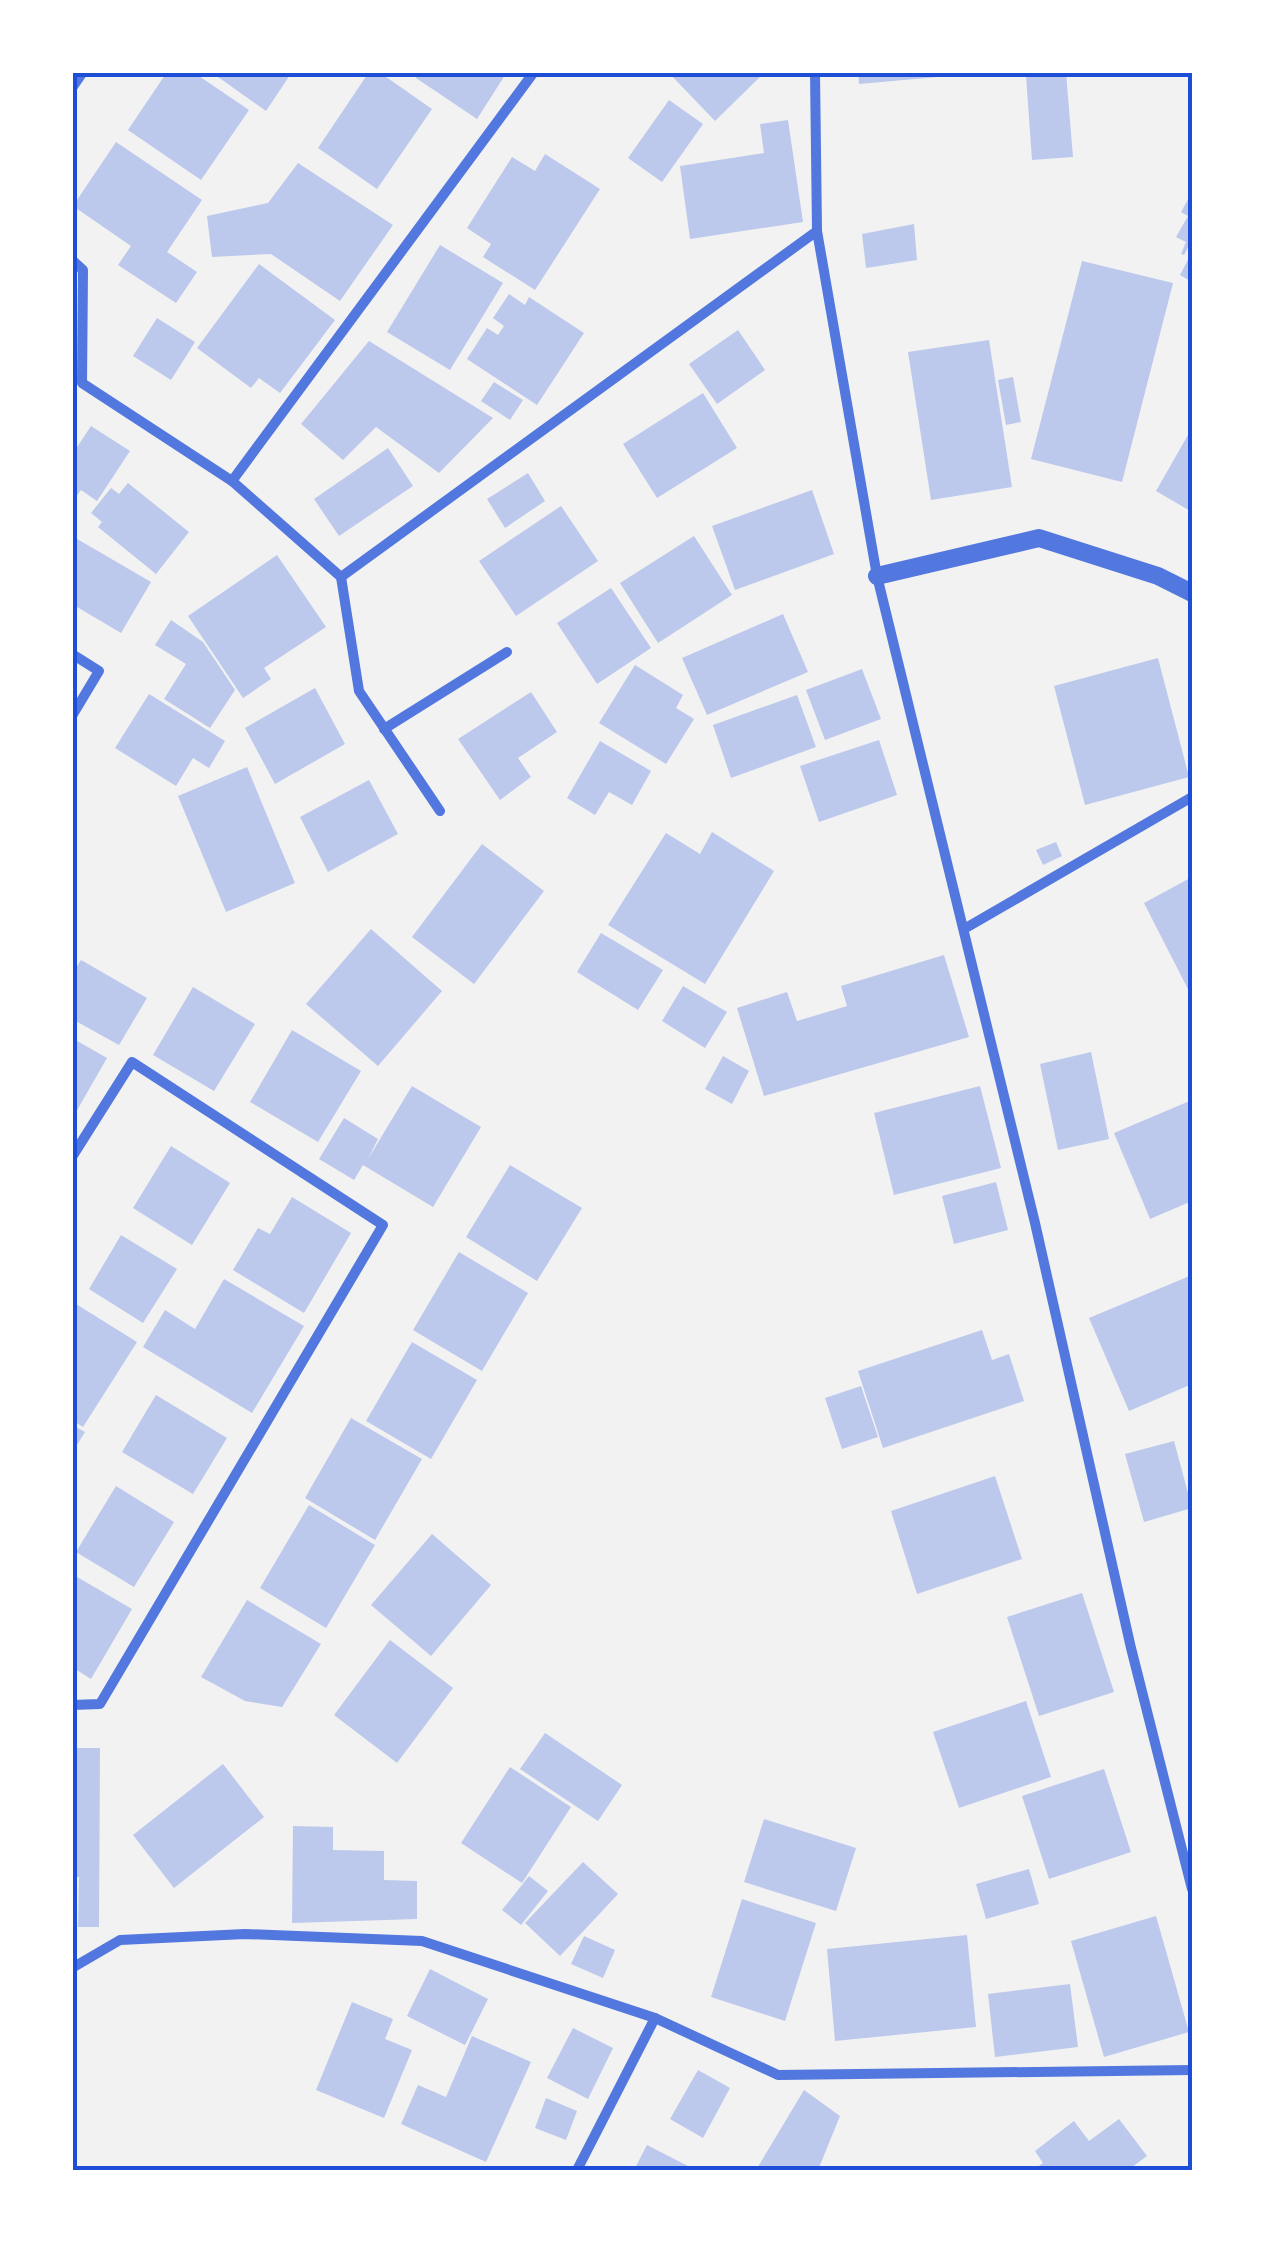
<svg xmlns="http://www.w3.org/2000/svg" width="1265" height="2243" viewBox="0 0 1265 2243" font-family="Montserrat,sans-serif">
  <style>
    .building { fill: #bdc9ec }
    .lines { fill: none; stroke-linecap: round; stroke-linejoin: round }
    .minor { stroke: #5277de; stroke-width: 10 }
    .tertiary { stroke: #5277de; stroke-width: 18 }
    .neatline { fill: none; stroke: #1d4ed8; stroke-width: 4 }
  </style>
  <rect width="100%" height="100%" fill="#f2f2f2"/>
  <g class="building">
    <path d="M167,72H193L249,110L201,180L128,130Z"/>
    <path d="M211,72H292L266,111Z"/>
    <path d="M369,72H379L432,109L377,189L318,148Z"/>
    <path d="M419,72H507L477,119L416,78Z"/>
    <path d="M668,72H765L715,121Z"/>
    <path d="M858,72H959L960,75L859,84Z"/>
    <path d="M1066,73L1073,157L1032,160L1026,76Z"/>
    <path d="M669,100L703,124L662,182L628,158Z"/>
    <path d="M788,120L803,222L690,239L680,166L764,153L760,124Z"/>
    <path d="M116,142L202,200L167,252L197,272L176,303L118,265L131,246L73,206Z"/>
    <path d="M545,154L600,189L535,290L483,257L491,244L467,228L512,157L535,171Z"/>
    <path d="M298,163L393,225L340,301L271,254L212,257L207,216L268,203Z"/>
    <path d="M1192,192V240L1184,255L1181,254L1186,242L1176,237L1188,216L1181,212Z"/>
    <path d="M914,224L917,260L866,268L862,234Z"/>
    <path d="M440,245L503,283L450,370L387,332Z"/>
    <path d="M1192,252V282L1180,275Z"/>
    <path d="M1082,261L1173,283L1122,482L1031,459Z"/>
    <path d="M259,264L335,320L280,393L259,378L251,388L197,348Z"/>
    <path d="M509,294L525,305L529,297L584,333L537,405L467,359L487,328L498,335L504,326L493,318Z"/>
    <path d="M157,318L195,342L171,380L133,356Z"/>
    <path d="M738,330L765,370L717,404L689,364Z"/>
    <path d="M989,340L1012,487L931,500L908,352Z"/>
    <path d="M369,341L493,418L439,473L376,427L343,460L301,424Z"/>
    <path d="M1013,377L1021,422L1006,425L998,380Z"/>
    <path d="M494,382L523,400L510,420L481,401Z"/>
    <path d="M703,393L737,448L657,498L623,444Z"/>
    <path d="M91,426L130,451L97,501L81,490L72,502V455Z"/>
    <path d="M1192,428V512L1156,491Z"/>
    <path d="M388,448L413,486L339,536L314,499Z"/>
    <path d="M528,473L545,501L505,528L487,499Z"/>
    <path d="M128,483L189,532L156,574L98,527L102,522L91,513L111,488L119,494Z"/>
    <path d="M812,490L834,554L735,590L712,526Z"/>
    <path d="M561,506L598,561L516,616L479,561Z"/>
    <path d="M72,536L151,582L121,633L72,604Z"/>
    <path d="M694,536L732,595L658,643L620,583Z"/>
    <path d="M277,555L326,627L264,668L271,679L243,698L188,616Z"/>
    <path d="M611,588L651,648L597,684L557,623Z"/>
    <path d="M783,614L808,672L707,715L682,658Z"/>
    <path d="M171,620L203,642L235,690L210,728L164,699L186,664L155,645Z"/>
    <path d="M1158,658L1189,777L1085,805L1054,686Z"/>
    <path d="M635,665L683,695L676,708L694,719L666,764L599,723Z"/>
    <path d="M862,669L881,719L825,740L806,690Z"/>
    <path d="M315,688L345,744L275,784L245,728Z"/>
    <path d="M531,692L557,732L518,758L531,777L500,800L458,739Z"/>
    <path d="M149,694L225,741L209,768L193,758L176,786L115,748Z"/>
    <path d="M797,695L816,747L731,778L713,725Z"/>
    <path d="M879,740L897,795L819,822L800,766Z"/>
    <path d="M600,741L651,771L632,805L609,792L595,815L567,798Z"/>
    <path d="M247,767L295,883L226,912L178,796Z"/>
    <path d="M369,780L398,834L328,872L300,817Z"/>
    <path d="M712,832L774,871L705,984L608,925L666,833L700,854Z"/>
    <path d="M1056,842L1062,856L1043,865L1036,850Z"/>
    <path d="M482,844L544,891L474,984L412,937Z"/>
    <path d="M1192,877V997L1144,903Z"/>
    <path d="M371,929L442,991L378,1066L306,1004Z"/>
    <path d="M601,933L663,970L638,1010L577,972Z"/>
    <path d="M944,955L969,1037L764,1096L737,1008L787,992L797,1021L847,1006L841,986Z"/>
    <path d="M81,960L147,998L119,1045L72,1019V974Z"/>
    <path d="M683,986L727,1012L705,1048L662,1021Z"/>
    <path d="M193,987L255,1024L214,1091L153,1055Z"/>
    <path d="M292,1030L361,1071L318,1142L250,1102Z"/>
    <path d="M72,1038L107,1058L72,1119Z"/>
    <path d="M1091,1052L1109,1139L1058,1150L1040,1064Z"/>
    <path d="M723,1056L749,1071L732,1104L705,1089Z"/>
    <path d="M412,1086L481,1127L433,1207L363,1165L354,1180L319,1159L344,1118L378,1139L368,1159Z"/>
    <path d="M980,1086L1001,1168L894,1195L874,1113Z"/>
    <path d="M1192,1100V1201L1150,1219L1114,1133Z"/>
    <path d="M171,1146L230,1183L192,1245L133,1208Z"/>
    <path d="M510,1165L582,1208L537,1281L466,1237Z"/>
    <path d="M996,1182L1008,1230L954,1244L942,1196Z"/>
    <path d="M292,1197L351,1233L304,1313L233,1270L258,1228L270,1234Z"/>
    <path d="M121,1235L177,1269L143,1323L89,1289Z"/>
    <path d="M459,1252L528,1293L482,1371L413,1330Z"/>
    <path d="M1192,1275V1384L1129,1411L1089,1318Z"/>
    <path d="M224,1279L304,1326L252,1413L143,1347L165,1310L195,1329Z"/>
    <path d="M76,1304L137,1342L83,1427L72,1420V1311Z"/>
    <path d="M982,1330L992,1360L1009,1354L1024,1401L883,1448L858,1371Z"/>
    <path d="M412,1342L477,1380L431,1459L366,1421Z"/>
    <path d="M861,1386L878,1437L842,1449L825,1398Z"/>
    <path d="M156,1395L227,1438L193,1494L122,1452Z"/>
    <path d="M351,1418L422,1459L375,1540L305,1498Z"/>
    <path d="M72,1425L85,1432L72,1453Z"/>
    <path d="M1174,1441L1192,1508L1144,1522L1125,1454Z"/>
    <path d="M995,1476L1022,1559L917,1594L891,1511Z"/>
    <path d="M116,1486L174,1522L134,1587L76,1552Z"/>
    <path d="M309,1505L375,1545L326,1628L260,1588Z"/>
    <path d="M432,1534L491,1585L431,1656L371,1605Z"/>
    <path d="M72,1574L132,1609L91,1679L72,1667Z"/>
    <path d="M1082,1593L1114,1692L1039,1716L1007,1617Z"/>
    <path d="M247,1600L321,1644L282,1707L245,1701L201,1677Z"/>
    <path d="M390,1640L453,1688L397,1763L334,1715Z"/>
    <path d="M1026,1701L1051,1777L959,1808L933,1732Z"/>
    <path d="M545,1733L622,1785L598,1821L520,1769Z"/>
    <path d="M72,1748H100L99,1927H78L79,1877H72Z"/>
    <path d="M223,1764L264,1817L174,1888L133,1835Z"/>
    <path d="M510,1767L571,1807L522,1883L461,1843Z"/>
    <path d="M1104,1769L1131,1852L1049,1879L1022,1796Z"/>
    <path d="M764,1819L856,1848L836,1911L744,1882Z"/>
    <path d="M293,1826L333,1827V1850L384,1851V1880L417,1881V1919L292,1923Z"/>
    <path d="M583,1862L618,1894L560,1956L525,1923Z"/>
    <path d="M1029,1869L1039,1904L986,1919L976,1884Z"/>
    <path d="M529,1876L548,1891L521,1925L502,1910Z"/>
    <path d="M742,1899L816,1923L785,2021L711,1997Z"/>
    <path d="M1156,1916L1189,2032L1104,2057L1071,1941Z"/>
    <path d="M967,1935L976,2027L835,2041L827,1949Z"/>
    <path d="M584,1936L615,1950L603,1978L571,1964Z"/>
    <path d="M430,1969L488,1999L465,2045L407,2016Z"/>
    <path d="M1070,1984L1078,2047L995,2057L988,1994Z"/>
    <path d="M352,2002L393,2019L385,2039L412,2050L384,2118L316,2090Z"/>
    <path d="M573,2028L613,2048L588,2099L547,2078Z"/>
    <path d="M472,2036L531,2062L486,2162L401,2124L418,2085L446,2097Z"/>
    <path d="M698,2070L730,2088L703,2138L670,2119Z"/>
    <path d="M804,2090L840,2116L818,2170H756Z"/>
    <path d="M546,2098L577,2111L566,2140L535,2128Z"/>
    <path d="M1119,2119L1147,2156L1128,2170H1033L1043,2163L1035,2151L1074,2121L1089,2141Z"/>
    <path d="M647,2145L688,2166L685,2170H634Z"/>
  </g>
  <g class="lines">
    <g class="minor">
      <path d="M815,72L817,231L877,576L1035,1223L1131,1648L1192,1889"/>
      <path d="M72,88L83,72"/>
      <path d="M72,260L83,270L82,383L232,481L341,577L817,231"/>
      <path d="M232,481L534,72"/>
      <path d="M341,577L359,691L440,811"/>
      <path d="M72,654L99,671L72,716"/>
      <path d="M384,729L507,652"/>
      <path d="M964,929L1192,797"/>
      <path d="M72,1157L132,1062L383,1225L100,1704L72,1705"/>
      <path d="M72,1968L120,1940L245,1934L422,1941L655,2018L778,2075L1192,2070"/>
      <path d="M577,2170L655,2018"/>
    </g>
    <path class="tertiary" d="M877,576L1039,538L1158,576L1192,593"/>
  </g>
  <rect width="1265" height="2243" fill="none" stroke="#ffffff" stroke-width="150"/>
  <rect x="75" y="75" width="1115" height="2093" class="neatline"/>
</svg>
